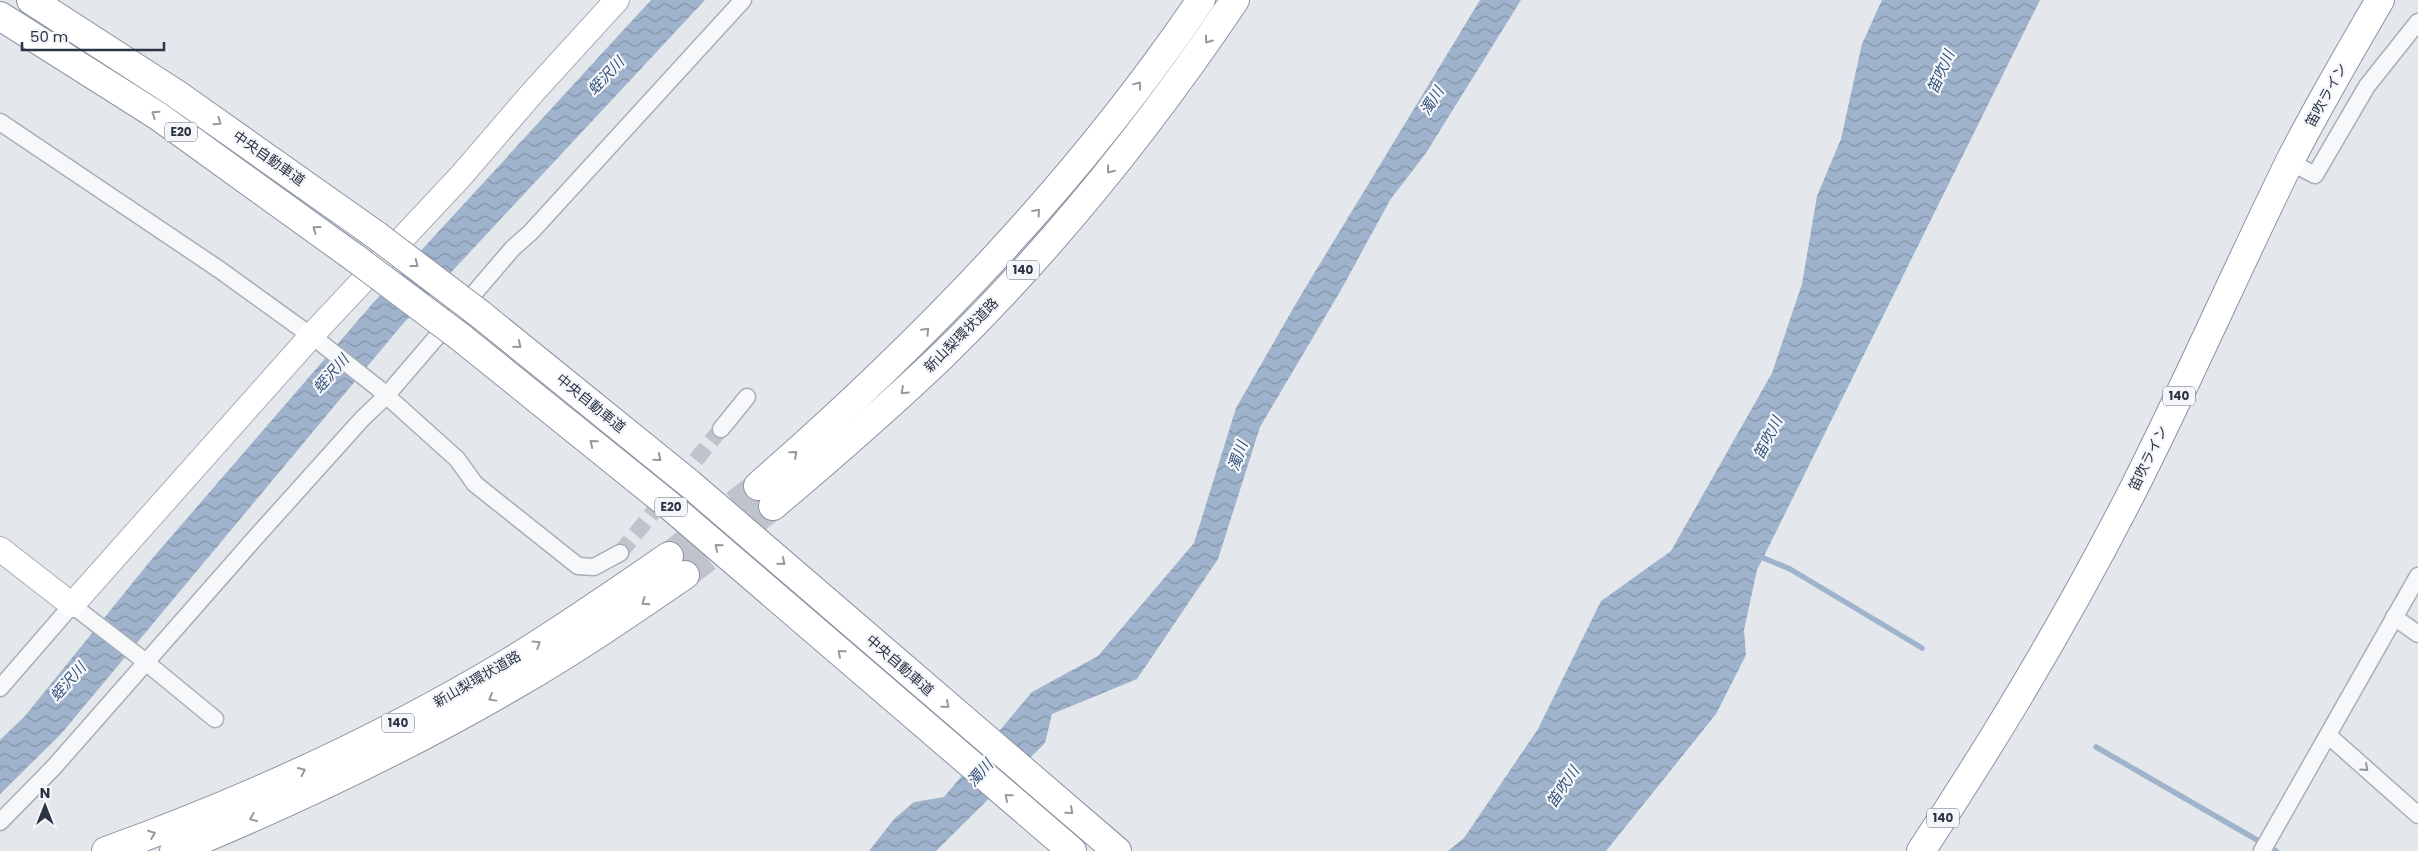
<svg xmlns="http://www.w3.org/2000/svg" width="2418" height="851" viewBox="0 0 2418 851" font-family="Poppins,'Noto Sans JP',sans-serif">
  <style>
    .water { fill: url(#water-waves) }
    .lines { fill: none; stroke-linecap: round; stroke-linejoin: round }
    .stream { stroke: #9fb4cc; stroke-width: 5.5 }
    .street-tunnel { stroke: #bfc3cb; stroke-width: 16; stroke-dasharray: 16 8; stroke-linecap: butt }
    .highway-tunnel { stroke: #bfc3cb; stroke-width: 28; stroke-dasharray: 28 14; stroke-linecap: butt }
    .street-casing { stroke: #a9aeb7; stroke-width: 19 }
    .secondary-casing { stroke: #a9aeb7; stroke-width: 26 }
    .highway-casing { stroke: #8b94a3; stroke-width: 30 }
    .street { stroke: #f7f8fa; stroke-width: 16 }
    .secondary { stroke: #fff; stroke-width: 24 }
    .highway { stroke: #fff; stroke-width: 28 }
    .highway-bridge-casing { stroke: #8b94a3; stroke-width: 30; stroke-linecap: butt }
    .highway-bridge { stroke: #fff; stroke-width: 28 }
    .oneway { stroke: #959aa2 }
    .oneway2 { stroke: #9196a0 }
    .labels { text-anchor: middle; stroke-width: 4.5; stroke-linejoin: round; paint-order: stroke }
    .shield { fill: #f4f6f9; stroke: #676e7b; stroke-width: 1 }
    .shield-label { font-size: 12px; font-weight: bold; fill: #2b3445 }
    .street-label { font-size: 14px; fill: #2b3445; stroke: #f4f6f9 }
    .water-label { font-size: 15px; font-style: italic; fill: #34527a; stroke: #f4f6f9 }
  </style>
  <defs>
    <pattern id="water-waves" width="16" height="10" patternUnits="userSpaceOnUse" patternTransform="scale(1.25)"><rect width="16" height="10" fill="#9fb4cc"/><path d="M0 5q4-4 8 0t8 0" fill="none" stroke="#8293a7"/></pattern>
  </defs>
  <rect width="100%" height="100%" fill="#e4e7ec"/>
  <g class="water">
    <path d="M651,0H705L401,326L61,734L0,794V740L25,716L151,560L373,303Z"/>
    <path d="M1480,0H1521L1426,153L1390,200L1341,290L1260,427L1218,559L1137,679L1052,714L1045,743L936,851H869L894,819L914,802L944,797L1032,692L1098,656L1194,543L1236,408L1298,300Z"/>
    <path d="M1882,0H2040L1757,570L1744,630L1746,655L1716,714L1606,851H1448L1464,838L1538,729L1601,601L1671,551L1772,373L1802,284L1817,196L1841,139L1862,44Z"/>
  </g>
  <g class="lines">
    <g class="stream">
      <path d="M1756,555L1790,569L1922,648"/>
      <path d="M2096,747L2276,851"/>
    </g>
    <path class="street-tunnel" d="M620,553L721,429"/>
    <g class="highway-tunnel">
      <path d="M669,556L758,486"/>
      <path d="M685,575L773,506"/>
    </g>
    <defs>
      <g id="street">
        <path d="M0,122L220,270L321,343L378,388L457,459L475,484L578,566L594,567L620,553"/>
        <path d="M2290,162L2315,175L2367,86L2418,22"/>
        <path d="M721,429L747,397"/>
        <path d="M2394,617L2418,634"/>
        <path d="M0,688L72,605L137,655L215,719"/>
        <path d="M2329,736L2418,815"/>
        <path d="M0,822L54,767L256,537L362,419L386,396L513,248L531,232L743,0"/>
        <path d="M2262,851L2418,576"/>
      </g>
      <path id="secondary" d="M0,549L72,605L312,335L460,177L534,91L617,0"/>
      <g id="highway">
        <path d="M31,0L175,93L376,235"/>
        <path d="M0,16L158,116L355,258"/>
        <path d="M480,314L690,484L1117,851"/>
        <path d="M459,336L670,506L1072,851"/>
        <path d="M758,486C924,341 1077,183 1201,0"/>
        <path d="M773,506C830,458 886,409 940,358C1051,250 1149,128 1235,0"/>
        <path d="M106,851C247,800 383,738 511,661C565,628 617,592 669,556"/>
        <path d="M174,851C293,802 409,747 520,682C577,649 631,612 685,575"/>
        <path d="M1921,851C1999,733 2071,612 2135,486C2189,379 2237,269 2290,161C2318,106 2349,53 2380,0"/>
      </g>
    </defs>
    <use href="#street" class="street-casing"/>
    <use href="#secondary" class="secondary-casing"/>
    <use href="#highway" class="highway-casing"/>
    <use href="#street" class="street"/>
    <use href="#secondary" class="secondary"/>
    <use href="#highway" class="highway"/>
    <defs>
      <g id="highway-bridge">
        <path d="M376,235L480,314"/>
        <path d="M355,258L459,336"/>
      </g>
    </defs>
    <use href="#highway-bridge" class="highway-bridge-casing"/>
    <use href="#highway-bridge" class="highway-bridge"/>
  </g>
  <defs><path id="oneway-chevron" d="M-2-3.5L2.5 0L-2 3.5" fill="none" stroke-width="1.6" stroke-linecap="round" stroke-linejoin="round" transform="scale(1.25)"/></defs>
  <g class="oneway">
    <use href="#oneway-chevron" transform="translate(1208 40) rotate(126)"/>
    <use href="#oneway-chevron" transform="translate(1138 85) rotate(-53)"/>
    <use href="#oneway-chevron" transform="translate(155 114) rotate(-146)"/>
    <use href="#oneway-chevron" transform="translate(218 122) rotate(34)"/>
    <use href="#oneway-chevron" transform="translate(1110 170) rotate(129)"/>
    <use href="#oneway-chevron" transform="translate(1037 212) rotate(-48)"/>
    <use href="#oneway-chevron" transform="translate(316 229) rotate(-144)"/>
    <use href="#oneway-chevron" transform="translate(415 264) rotate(38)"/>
    <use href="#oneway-chevron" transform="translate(926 331) rotate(-46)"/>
    <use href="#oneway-chevron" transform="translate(518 345) rotate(39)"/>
    <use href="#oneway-chevron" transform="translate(904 391) rotate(137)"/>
    <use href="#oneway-chevron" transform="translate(593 443) rotate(-141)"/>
    <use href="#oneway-chevron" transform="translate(794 454) rotate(-41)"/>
    <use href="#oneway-chevron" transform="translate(658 458) rotate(39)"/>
    <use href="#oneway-chevron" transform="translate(718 547) rotate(-140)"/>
    <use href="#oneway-chevron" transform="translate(782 562) rotate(40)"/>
    <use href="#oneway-chevron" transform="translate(645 602) rotate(146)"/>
    <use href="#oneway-chevron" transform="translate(537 644) rotate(-32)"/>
    <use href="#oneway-chevron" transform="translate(841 653) rotate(-139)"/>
    <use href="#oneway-chevron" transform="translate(492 698) rotate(151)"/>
    <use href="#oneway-chevron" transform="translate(946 705) rotate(41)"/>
    <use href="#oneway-chevron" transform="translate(302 771) rotate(-25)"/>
    <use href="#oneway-chevron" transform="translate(1008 797) rotate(-139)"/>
    <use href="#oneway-chevron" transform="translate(1070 811) rotate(41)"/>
    <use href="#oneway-chevron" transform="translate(253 818) rotate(157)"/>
    <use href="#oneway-chevron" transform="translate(152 834) rotate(-21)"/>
  </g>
  <use class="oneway2" href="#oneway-chevron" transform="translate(2365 768) rotate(42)"/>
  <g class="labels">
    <g class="shield">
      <rect x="165" y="122.5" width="32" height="19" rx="4"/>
      <rect x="1007" y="260.5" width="32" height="19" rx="4"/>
      <rect x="2163" y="386.5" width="32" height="19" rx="4"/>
      <rect x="655" y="497.5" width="32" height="19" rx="4"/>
      <rect x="382" y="713.5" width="32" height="19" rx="4"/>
      <rect x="1927" y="808.5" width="32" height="19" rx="4"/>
    </g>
    <g class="shield-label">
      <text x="181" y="136">E20</text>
      <text x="1023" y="274">140</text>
      <text x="2179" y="400">140</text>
      <text x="671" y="511">E20</text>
      <text x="398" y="727">140</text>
      <text x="1943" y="822">140</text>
    </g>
    <g class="street-label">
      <text transform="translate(2326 95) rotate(-61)" y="5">笛吹ライン</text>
      <text transform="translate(269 158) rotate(35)" y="5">中央自動車道</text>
      <text transform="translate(961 335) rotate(-45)" y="5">新山梨環状道路</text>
      <text transform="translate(591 403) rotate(39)" y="5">中央自動車道</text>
      <text transform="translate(2148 458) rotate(-64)" y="5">笛吹ライン</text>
      <text transform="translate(900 665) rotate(41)" y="5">中央自動車道</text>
      <text transform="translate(477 679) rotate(-30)" y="5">新山梨環状道路</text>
    </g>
    <g class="water-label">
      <text transform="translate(1941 72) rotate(-66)" y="5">笛吹川</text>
      <text transform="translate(606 76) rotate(-47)" y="5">蛭沢川</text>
      <text transform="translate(1432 101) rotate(-58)" y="5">濁川</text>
      <text transform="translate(331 374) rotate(-49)" y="5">蛭沢川</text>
      <text transform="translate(1768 438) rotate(-63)" y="5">笛吹川</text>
      <text transform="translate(1238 456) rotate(-71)" y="5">濁川</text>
      <text transform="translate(68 682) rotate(-49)" y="5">蛭沢川</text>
      <text transform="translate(980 773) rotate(-49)" y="5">濁川</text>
      <text transform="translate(1563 787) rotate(-56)" y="5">笛吹川</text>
    </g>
  </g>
  <g transform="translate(45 806)" stroke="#f4f6f9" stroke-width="4" paint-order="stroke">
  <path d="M0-4L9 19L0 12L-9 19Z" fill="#2b3445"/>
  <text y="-8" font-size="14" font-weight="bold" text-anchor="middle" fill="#2b3445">N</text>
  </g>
  <path d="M22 42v8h142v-8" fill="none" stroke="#2b3445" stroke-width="2.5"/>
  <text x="30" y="42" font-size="15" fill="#2b3445" stroke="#f4f6f9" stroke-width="4" paint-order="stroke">50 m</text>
</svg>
